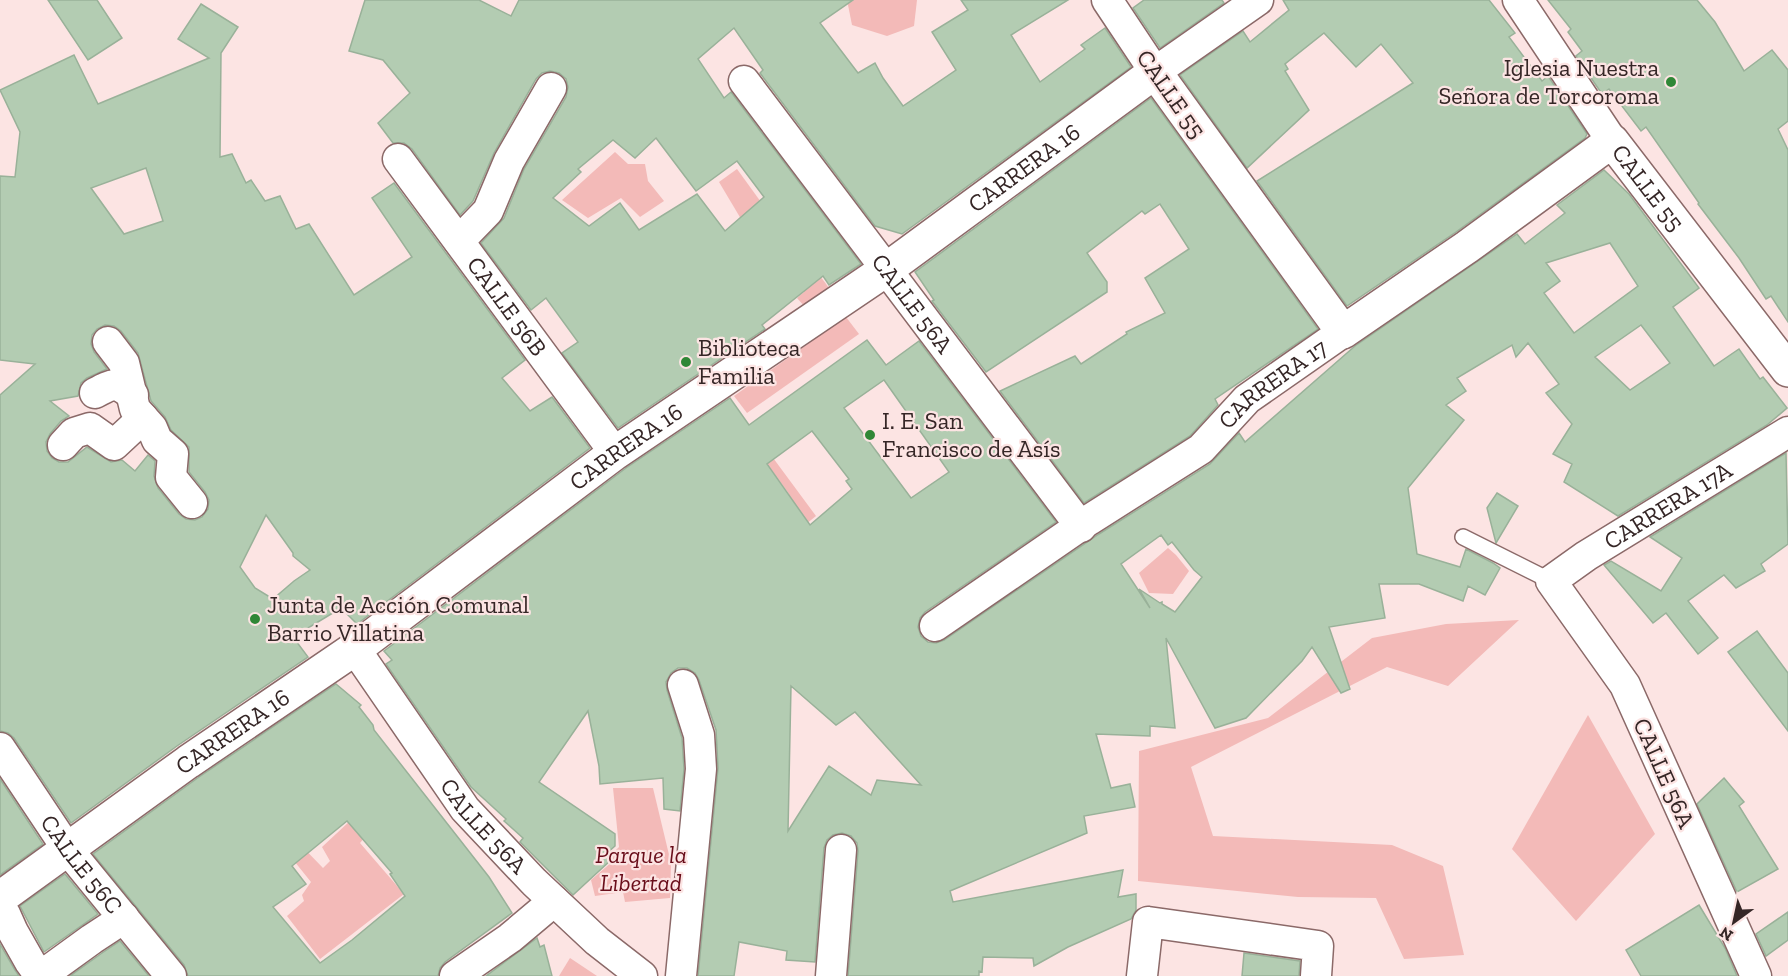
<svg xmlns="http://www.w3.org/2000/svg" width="1788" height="976" viewBox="0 0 1788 976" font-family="'Zilla Slab',serif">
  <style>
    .green { fill: #f3bab8 }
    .building { fill: #b3ccb2; stroke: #99b199; stroke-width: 1.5; fill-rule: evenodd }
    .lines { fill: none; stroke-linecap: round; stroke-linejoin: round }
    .lane-casing { stroke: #8b6968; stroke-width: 18 }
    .street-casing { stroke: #8b6968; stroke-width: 33 }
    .secondary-casing { stroke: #8b6968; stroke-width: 36 }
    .lane { stroke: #fff; stroke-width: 15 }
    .street { stroke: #fff; stroke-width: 30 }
    .secondary { stroke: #fff; stroke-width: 33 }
    .poi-dot { fill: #308736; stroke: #fce4e3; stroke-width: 2 }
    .labels { text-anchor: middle; stroke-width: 4.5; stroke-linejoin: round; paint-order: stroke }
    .poi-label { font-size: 24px; fill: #352626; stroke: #fce4e3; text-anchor: start }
    .street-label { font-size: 24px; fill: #352626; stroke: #fce4e3 }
    .park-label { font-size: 24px; font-style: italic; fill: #690d1a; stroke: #fce4e3 }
  </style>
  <rect width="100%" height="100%" fill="#fce4e3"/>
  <g class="green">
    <path d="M847,0H917L914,26L887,36L852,25Z"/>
    <path d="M615,152L628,164H645L648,181L664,201L640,217L621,198L588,218L562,200Z"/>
    <path d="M737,169L766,209L744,224L719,182Z"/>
    <path d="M786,230L829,288L805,307L797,298L804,292L799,285Z"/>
    <path d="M846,317L859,334L747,413L734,396Z"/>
    <path d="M765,447L816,516L795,533L768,510L789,494L758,451Z"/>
    <path d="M1168,548L1176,555L1189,571L1173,594L1149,593L1139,573Z"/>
    <path d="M1519,620L1448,686L1387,667L1191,767L1213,836L1392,845L1443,866L1464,955L1404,959L1376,898L1298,897L1138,881L1139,751L1268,718L1372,638L1446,624Z"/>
    <path d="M1588,715L1655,834L1576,921L1512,849Z"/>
    <path d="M613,788H653L671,863L670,898L625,902L623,892L595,896L591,880L613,861L611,855L619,847Z"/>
    <path d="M351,820L371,830L360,843L404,894L320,959L287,916L304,901L302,895L311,882L266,826L290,834L323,868L330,861L322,847Z"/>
    <path d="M570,958L597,976H559Z"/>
  </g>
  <g class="building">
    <path d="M48,0H97L122,38L88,60Z"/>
    <path d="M365,0H479L511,16L519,0H853L820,23L858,73L875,63L883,78L903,106L956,70L932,32L968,10L961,0H1068L1011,35L1040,82L1085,49L1081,45L1105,28L1131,67L902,234L875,226L760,73L763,70L734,28L698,59L724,98L731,92L861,264L829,285L823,276L762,325L765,329L618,428L562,353L578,342L546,298L531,310L481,243L504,218L524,169L566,97L568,87L566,79L559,73L550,71L542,73L536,79L494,153L473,201L460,215L412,149L404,143H393L378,123L410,93L383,60L349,51ZM656,138L696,191L737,161L764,197L725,231L697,194L639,230L620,203L589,226L553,198L581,172L578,169L613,140L635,158Z"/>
    <path d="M1144,0H1222L1224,3L1160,48L1133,8Z"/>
    <path d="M1283,0H1489L1515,33L1509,37L1542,81L1548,76L1587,134L1585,138L1456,232L1347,306L1257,181L1413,83L1381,44L1356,67L1324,33L1285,64L1288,69L1285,71L1309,110L1247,168L1180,75L1243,31L1250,42L1289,10Z"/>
    <path d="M1548,0H1697L1715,22L1744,71L1772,50L1788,70V121L1778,129L1788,150V322L1771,296L1766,299L1739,258L1698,204L1699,203L1646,127L1641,131L1609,89L1602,94L1576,56L1582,51L1568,32L1571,29Z"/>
    <path d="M201,4L238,27L221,53L220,157L232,154L246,183L251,180L265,201L280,196L296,229L309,224L354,295L412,257L372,198L394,183L525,360L502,378L530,411L552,397L590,448L357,624L341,608L293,637L308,657L177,746L71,823L14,738L8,733L0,731V395L35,364L0,360V176L15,177L20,132L0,90L74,55L98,104L209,58L178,39ZM146,168L163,221L124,234L91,188ZM105,325L114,326L121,331L138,353L151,401L165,417L171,430L189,447V472L205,492L209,500L208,509L202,517L195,520L186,519L179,514L158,488L154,476L155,461L148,455L135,471L122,460L111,462L87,447L68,462H59L52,458L47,451L46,442L50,434L61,421L69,416L50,401L78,396L81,383L87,378L107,369L94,352L91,344L92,335L97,329ZM266,515L293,553V556L310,570L294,581L273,599L255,588L240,567Z"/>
    <path d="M1151,98L1318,329L1215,399L1218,405L1190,436L1084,503L1000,391L1075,356L1081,364L1127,334L1126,332L1165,313L1145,278L1189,249L1160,204L1145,214L1142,211L1087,253L1107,282V292L986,372L932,301L934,300L915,272Z"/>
    <path d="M1604,170L1629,194L1699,288L1673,307L1714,366L1739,349L1760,379L1763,377L1787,408L1767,425L1618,516L1564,482L1572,464L1553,454L1572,424L1546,393L1559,384L1528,343L1516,357L1512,345L1457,378L1466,391L1446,405L1464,420L1408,488L1417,554L1460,567L1466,549L1493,563L1500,568L1485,595L1468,586L1463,601L1419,584H1379L1385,618L1329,627L1350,689L1341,693L1312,647L1302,661L1246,718L1215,728L1166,638L1175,728L1150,726V736L1096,734L1111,788L1130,784L1135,807L1084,816L1087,833L950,891L953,902L1123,870L1118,897L1136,894V910L1131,919L1068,947L1034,966L1033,958L983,957L982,972L979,971V976H848L858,851L857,843L851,836L842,833L833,835L827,840L824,848L815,962L786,960L787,951L739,942L734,976H698L718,768L716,730L699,680L695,673L687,668H678L671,673L666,682L667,690L682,738L684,769L680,811L664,809L663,778L600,784L599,766L588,711L539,782L615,834V846L606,854L611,860L573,895L520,842L523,838L504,821L506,819L471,787L386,664L392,660L384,651L626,468L730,398L749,425L867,340L886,365L919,341L1056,522L925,612L920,618L918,627L921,636L928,642L936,643L944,640L1099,534L1210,464L1239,433L1245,442L1355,346L1517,234L1525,244L1565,213L1557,205ZM1610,243L1638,286L1574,333L1544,293L1560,281L1546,263ZM1641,325L1670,363L1630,390L1595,357ZM884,380L949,472L911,498L844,408ZM812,431L849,479L846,481L852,489L810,525L767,464ZM1161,535L1168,545L1172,542L1194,570L1202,577L1175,612L1162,604V602L1160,603L1139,589L1150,608L1121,564ZM791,686L836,725L855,712L921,785L877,780L871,795L829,766L788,831Z"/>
    <path d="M1786,453L1788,544L1761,564L1765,571L1736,588L1724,575L1688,601L1718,638L1698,654L1666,613L1653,623L1604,565L1611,561L1661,591L1682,558L1650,537Z"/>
    <path d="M1497,493L1518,506L1496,543L1487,508Z"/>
    <path d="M1757,631L1788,673V731L1728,652Z"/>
    <path d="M336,684L361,705L359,707L373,725L374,730L489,877L512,913L445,962L440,968L438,976H188L184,965L93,854L199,777ZM347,821L392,873L390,874L405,896L352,940L320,963L273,907L306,884L292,866Z"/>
    <path d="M1724,778L1744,802L1739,806L1778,869L1737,892L1697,804Z"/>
    <path d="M0,779L43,844L0,875Z"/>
    <path d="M65,874L98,914L44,952L20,906Z"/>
    <path d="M1699,905L1725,948L1737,976H1641L1626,950Z"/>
    <path d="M1788,912V940L1766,956L1756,934Z"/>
    <path d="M537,938L540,947L544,945L552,976H486Z"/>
    <path d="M120,941L149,976H70L102,953Z"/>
    <path d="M0,944L15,970L19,976H0Z"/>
    <path d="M1244,953L1300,961L1299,976H1242Z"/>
  </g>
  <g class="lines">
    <defs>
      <path id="lane" d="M1463,537L1551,581"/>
      <g id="street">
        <path d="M1107,0L1155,72L1258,0"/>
        <path d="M1518,0L1612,141"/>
        <path id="s1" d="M744,81L1081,527"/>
        <path id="s2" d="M398,159L615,453"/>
        <path d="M459,241L488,211L509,161L551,88"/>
        <path d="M108,342L124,363L135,409L152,428L157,440L173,454L171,477L192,503"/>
        <path d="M95,393C114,383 116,382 133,395"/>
        <path d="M63,445L74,433L90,428L114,445L143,418"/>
        <path id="s3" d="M935,626L1089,520L1201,449L1247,399L1343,332"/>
        <path id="s4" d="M355,649L465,809L534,882L597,941L642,976"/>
        <path id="s5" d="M0,748L68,850L171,976"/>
        <path d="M0,908L5,914L13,932L30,962L40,976"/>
        <path d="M41,976L92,939L124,918"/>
        <path d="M455,976L510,938L554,901"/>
        <path d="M681,976L701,769L699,735L683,685"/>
        <path d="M831,976L841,850"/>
        <path d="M1142,976L1148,922L1318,946L1316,976"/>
        <path id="s6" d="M1756,976L1625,685L1551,581L1586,556L1788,432"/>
      </g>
      <g id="secondary">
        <path id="s7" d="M0,898L188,762L363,643L615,453L887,269L1155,72L1343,332L1467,247L1612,141L1788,370"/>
      </g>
    </defs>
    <use href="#lane" class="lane-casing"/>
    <use href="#street" class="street-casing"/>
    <use href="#secondary" class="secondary-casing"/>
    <use href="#lane" class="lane"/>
    <use href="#street" class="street"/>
    <use href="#secondary" class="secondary"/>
  </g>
  <g class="poi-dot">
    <circle cx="1671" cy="82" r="6"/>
    <circle cx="686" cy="362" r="6"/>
    <circle cx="870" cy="435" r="6"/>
    <circle cx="255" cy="619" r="6"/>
  </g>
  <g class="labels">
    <g class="poi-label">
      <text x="1659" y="76" text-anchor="end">Iglesia Nuestra<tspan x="1659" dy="28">Señora de Torcoroma</tspan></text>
      <text x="698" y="356">Biblioteca<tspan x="698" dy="28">Familia</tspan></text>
      <text x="882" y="429">I. E. San<tspan x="882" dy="28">Francisco de Asís</tspan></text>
      <text x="267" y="613">Junta de Acción Comunal<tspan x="267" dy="28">Barrio Villatina</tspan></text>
    </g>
    <g class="street-label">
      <text transform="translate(1171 94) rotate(55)" y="8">CALLE 55</text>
      <text dy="8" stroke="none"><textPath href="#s7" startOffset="1258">CARRERA 16</textPath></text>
      <text dy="8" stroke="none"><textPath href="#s7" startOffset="2130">CALLE 55</textPath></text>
      <text dy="8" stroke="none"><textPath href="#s1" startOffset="279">CALLE 56A</textPath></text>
      <text dy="8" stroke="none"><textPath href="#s2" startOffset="183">CALLE 56B</textPath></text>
      <text dy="8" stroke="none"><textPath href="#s3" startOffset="417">CARRERA 17</textPath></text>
      <text dy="8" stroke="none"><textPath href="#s7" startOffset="772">CARRERA 16</textPath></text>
      <text dy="8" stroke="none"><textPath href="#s6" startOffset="586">CARRERA 17A</textPath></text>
      <text dy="8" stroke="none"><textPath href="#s7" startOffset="286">CARRERA 16</textPath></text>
      <text transform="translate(1664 773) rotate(66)" y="8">CALLE 56A</text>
      <text dy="8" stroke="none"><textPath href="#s4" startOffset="219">CALLE 56A</textPath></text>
      <text dy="8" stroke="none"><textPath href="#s5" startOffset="142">CALLE 56C</textPath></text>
    </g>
    <g class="park-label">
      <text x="641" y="863">Parque la<tspan x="641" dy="28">Libertad</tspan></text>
    </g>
  </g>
  <g transform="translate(1734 922) rotate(213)" stroke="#fce4e3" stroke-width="4.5" paint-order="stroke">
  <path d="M0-4.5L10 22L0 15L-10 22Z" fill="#352626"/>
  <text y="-9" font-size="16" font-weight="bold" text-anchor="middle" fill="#352626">N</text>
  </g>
</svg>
